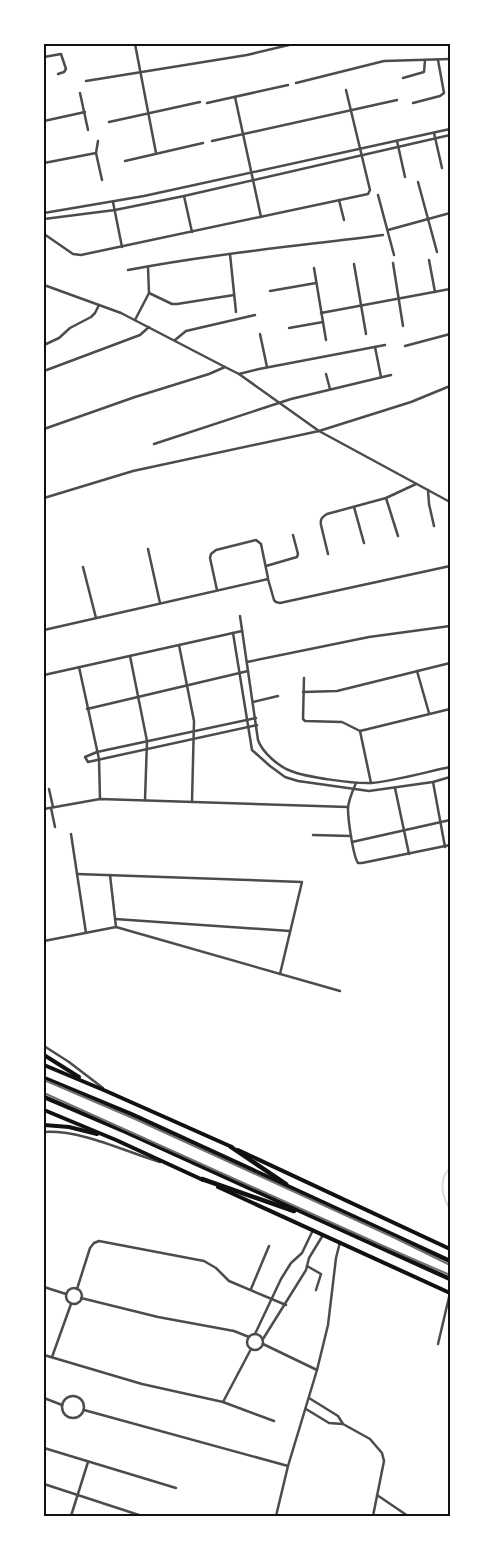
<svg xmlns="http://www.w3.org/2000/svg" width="494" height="1560" viewBox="0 0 494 1560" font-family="'Source Serif 4',serif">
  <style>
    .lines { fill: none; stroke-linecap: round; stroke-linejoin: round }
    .stream { stroke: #d9d9d9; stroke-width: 2 }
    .minor { stroke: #4c4c4c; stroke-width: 2.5 }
    .secondary { stroke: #111; stroke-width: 4 }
    .primary { stroke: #111; stroke-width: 4.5 }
    .rail { stroke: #707070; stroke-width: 2 }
    .neatline { fill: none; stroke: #111; stroke-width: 2 }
  </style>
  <rect width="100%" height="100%" fill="#fff"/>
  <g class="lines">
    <path class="stream" d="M450,1168C438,1180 442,1196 450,1209"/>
    <g class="minor">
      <path d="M135,44L156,153"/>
      <path d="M44,57L61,54L66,69L64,72L58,74"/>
      <path d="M403,78L424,72L425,60"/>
      <path d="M86,81L247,55L293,44"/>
      <path d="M296,83L384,61L450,59"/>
      <path d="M80,93L88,130"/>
      <path d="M235,97L261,217"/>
      <path d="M207,103L288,85"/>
      <path d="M413,103L440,96L444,93L438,60"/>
      <path d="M44,121L85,112"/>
      <path d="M109,122L200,102"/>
      <path d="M434,133L442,168"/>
      <path d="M212,141L397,100"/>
      <path d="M397,141L405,177"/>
      <path d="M96,153L102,180"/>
      <path d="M125,161L203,143"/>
      <path d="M44,163L96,153L98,141"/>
      <path d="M418,182L437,252"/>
      <path d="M378,195L394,255"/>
      <path d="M184,196L192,232"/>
      <path d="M339,200L344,220"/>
      <path d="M113,202L122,247"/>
      <path d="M44,213L144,196L450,129"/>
      <path d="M44,219L115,210L184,196L450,135"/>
      <path d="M388,230L450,213"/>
      <path d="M44,234L73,254L81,255L368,194L370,190L346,90"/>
      <path d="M230,254L236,312"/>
      <path d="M429,260L435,292"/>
      <path d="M393,263L403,326"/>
      <path d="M354,264L366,334"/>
      <path d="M314,268L326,340"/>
      <path d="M128,270C212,254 298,246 383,235"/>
      <path d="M44,285L121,313L225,367L239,374L319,431L450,502"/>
      <path d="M270,291L316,283"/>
      <path d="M149,293L172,304H177L234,295"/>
      <path d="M321,313L450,289"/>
      <path d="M135,320L149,293L148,267"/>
      <path d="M289,328L323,322"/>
      <path d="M260,334L267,367"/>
      <path d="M175,340L186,331L255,315"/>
      <path d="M44,345L59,338L70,328L91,317L95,313L99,305"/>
      <path d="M405,346L450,334"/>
      <path d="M375,347L381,377"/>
      <path d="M44,371L140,335L149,327"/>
      <path d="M239,374L259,369L385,345"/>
      <path d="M326,374L330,389"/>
      <path d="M44,429L135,397L209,374L225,367"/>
      <path d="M154,444L291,399L391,375"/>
      <path d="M428,490L429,504L434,526"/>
      <path d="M44,498L133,471L319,431L411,402L450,386"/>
      <path d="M386,498L398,536"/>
      <path d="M354,507L364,543"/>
      <path d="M148,549L160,603"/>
      <path d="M328,554L321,525C320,519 322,517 327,514L386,498L416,484"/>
      <path d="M266,566L297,557L298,554L293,535"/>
      <path d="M83,567L96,618"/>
      <path d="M217,590L210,558L211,554L216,550L256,540L261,544L268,578"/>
      <path d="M240,616L258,740C262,752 279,767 291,771C305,777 355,784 371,783C395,781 426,772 450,767"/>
      <path d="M44,630L268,579L274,600L276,602L280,603L450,566"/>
      <path d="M233,633L252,750L270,766L285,777L298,781L369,791L433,782L450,777"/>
      <path d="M179,645L194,721L192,802"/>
      <path d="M130,656L147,741L145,800"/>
      <path d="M247,662L369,637L450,626"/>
      <path d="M79,667L99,759L100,799"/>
      <path d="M417,671L429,713"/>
      <path d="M44,675L242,631"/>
      <path d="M304,678L303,719L305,721L342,722L360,731L450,709"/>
      <path d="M303,692L337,691L450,663"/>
      <path d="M253,702L278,696"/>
      <path d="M87,709L248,671"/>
      <path d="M256,718L97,752L85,757L88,762L257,725"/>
      <path d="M360,731L371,783"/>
      <path d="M433,782L445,847"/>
      <path d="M356,783C353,790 348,801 348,809C348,819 353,856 358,863H362L450,845"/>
      <path d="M395,788L409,854"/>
      <path d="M49,789L53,807"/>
      <path d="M51,808L55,827"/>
      <path d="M44,809L100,799L348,807"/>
      <path d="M71,834L86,933"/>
      <path d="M313,835L351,836"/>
      <path d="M352,842L450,820"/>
      <path d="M77,874L302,882L280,974"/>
      <path d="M110,875L116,927"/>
      <path d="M115,919L290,931"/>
      <path d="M44,941L116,927L340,991"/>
      <path d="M44,1046L69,1062L103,1088"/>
      <path d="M44,1132C83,1130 123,1151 160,1162"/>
      <path d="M307,1266L321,1274L316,1290"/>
      <path d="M44,1287L66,1294"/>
      <circle cx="74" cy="1296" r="8"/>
      <path d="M77,1289L90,1248L94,1243L99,1241L204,1261L216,1268L229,1281L286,1305"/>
      <path d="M251,1289L269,1246"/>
      <path d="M81,1298L158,1317L234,1331L249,1337"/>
      <circle cx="255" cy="1342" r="8"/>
      <path d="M255,1334L281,1279L291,1263L302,1253L313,1230"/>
      <path d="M263,1339L306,1270L309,1258L323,1235"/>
      <path d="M263,1344L317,1370"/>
      <path d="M438,1344L450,1293"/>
      <path d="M44,1355L142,1384L223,1402L274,1421"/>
      <path d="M52,1357L71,1304"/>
      <circle cx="73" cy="1407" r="11"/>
      <path d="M44,1398L62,1405"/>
      <path d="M309,1398L338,1416L343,1424L370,1439L382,1453L384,1461L373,1516"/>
      <path d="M223,1402L251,1349"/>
      <path d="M306,1409L329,1423L343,1424"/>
      <path d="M84,1410L288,1466"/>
      <path d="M44,1448L176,1488"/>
      <path d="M44,1484L142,1516"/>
      <path d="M377,1495L408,1516"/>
      <path d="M71,1516L88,1462"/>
      <path d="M276,1516L288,1466L317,1370L328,1325L336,1258L340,1242"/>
    </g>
    <g class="secondary">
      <path d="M44,1055L79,1077"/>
      <path d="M44,1065L106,1091L232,1147"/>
      <path d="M44,1110L116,1140L203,1180"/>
      <path d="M44,1125L69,1127L97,1134"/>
      <path d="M238,1150L450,1249"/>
      <path d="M218,1187L450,1293"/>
    </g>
    <g class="primary">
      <path d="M44,1078L131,1114L450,1261"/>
      <path d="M44,1097L126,1132L450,1279"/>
      <path d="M231,1147L286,1184"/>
      <path d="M202,1179L294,1211"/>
    </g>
    <g class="rail">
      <path d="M44,1080L135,1119L395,1238L450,1265"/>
      <path d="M44,1093L390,1249L450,1275"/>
    </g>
  </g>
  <rect width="494" height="1560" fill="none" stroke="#ffffff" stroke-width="90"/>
  <rect x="45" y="45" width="404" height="1470" class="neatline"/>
</svg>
